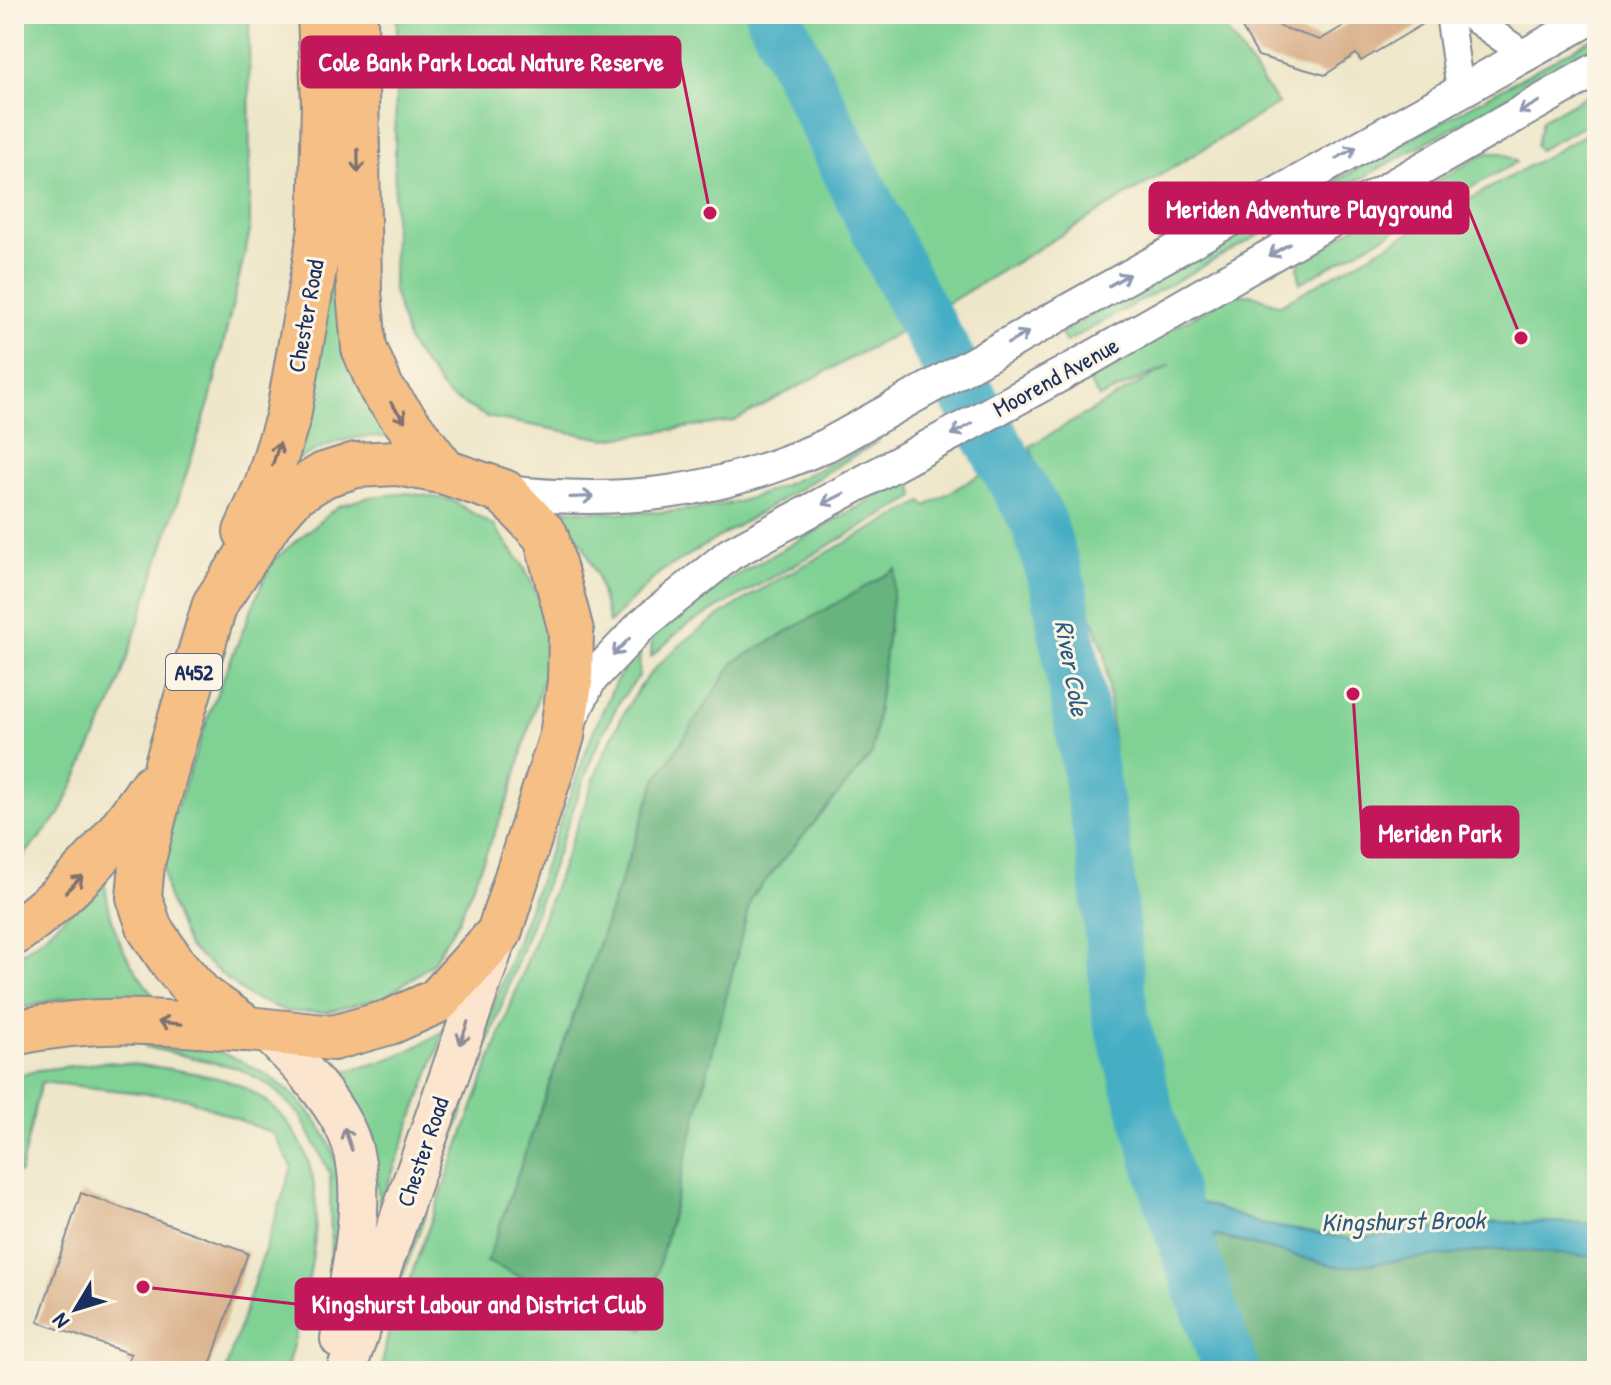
<svg xmlns="http://www.w3.org/2000/svg" width="1611" height="1385" viewBox="0 0 1611 1385" font-family="'Patrick Hand',sans-serif">
  <style>
    .green { fill: #80d294; stroke: #4e8079; stroke-width: 2 }
    .forest { fill: #68b47e; stroke: #42726e; stroke-width: 2 }
    .water { fill: #45adc4; stroke: #306e91; stroke-width: 2 }
    .lines { fill: none; stroke-linecap: round; stroke-linejoin: round }
    .river { stroke: #45adc4; stroke-width: 56 }
    .building { fill: #d8ae87 }
    .minor-casing { stroke: #848a93; stroke-width: 30 }
    .tertiary-casing { stroke: #848a93; stroke-width: 36 }
    .secondary-casing { stroke: #848a93; stroke-width: 42 }
    .trunk-casing { stroke: #848a93; stroke-width: 48 }
    .minor { stroke: #fff; stroke-width: 26 }
    .tertiary { stroke: #fff; stroke-width: 32 }
    .secondary { stroke: #fbe5cf; stroke-width: 38 }
    .trunk { stroke: #f5bf86; stroke-width: 44 }
    .oneway { stroke: #8d97ae }
    .oneway2 { stroke: #7d7070 }
    .oneway3 { stroke: #8b8a96 }
    .labels { text-anchor: middle; stroke-width: 6; stroke-linejoin: round; paint-order: stroke }
    .shield { fill: #fcf5e5; stroke: #5e6a86; stroke-width: 2 }
    .shield-label { font-size: 22px; font-weight: bold; fill: #1b2f5e }
    .street-label { font-size: 24px; fill: #1b2f5e; stroke: #fcf5e5 }
    .water-label { font-size: 26px; font-style: italic; fill: #2a5b82; stroke: #fcf5e5 }
    .leader { fill: none; stroke: #c2185b; stroke-width: 3 }
    .callout-dot { fill: #c2185b; stroke: #fcf5e5; stroke-width: 3 }
    .callout { fill: #c2185b; stroke: #c2185b; stroke-width: 3 }
    .callout-label { font-size: 26px; text-anchor: middle; font-weight: bold; fill: #fff }
  </style>
  <rect width="100%" height="100%" fill="#fcf5e5"/>
  <filter id="ink" filterUnits="userSpaceOnUse"><feTurbulence type="fractalNoise" baseFrequency=".0125" numOctaves="2"/><feDisplacementMap in="SourceGraphic" scale="16" xChannelSelector="R" yChannelSelector="G"/><feConvolveMatrix kernelMatrix="1 2 1 2 8 2 1 2 1" color-interpolation-filters="sRGB"/></filter>
  <filter id="wash" filterUnits="userSpaceOnUse"><feTurbulence type="fractalNoise" baseFrequency=".006" numOctaves="4" result="noise"/><feDisplacementMap in="SourceGraphic" scale="32" xChannelSelector="R" yChannelSelector="G"/><feGaussianBlur stdDeviation="1.8" result="paint"/><feColorMatrix in="noise" values="0 0 0 0 0 0 0 0 0 0 0 0 0 0 0 0 0 1.4 0 .05"/><feComposite in="paint" operator="in"/></filter>
  <g filter="url(#wash)">
    <rect width="100%" height="100%" fill="#eee6c8"/>
    <g class="green">
      <path d="M14,14H249L250,231L210,400L115,696L60,814L14,867Z"/>
      <path d="M397,14H1215L1278,104L907,328L734,421L606,439L487,417L447,395L409,344L393,290Z"/>
      <path d="M1597,36V48L1066,342L1060,333Z"/>
      <path d="M1597,90V119L1539,150L1536,146L1542,120Z"/>
      <path d="M330,106L394,438C350,431 315,448 279,471Z"/>
      <path d="M1597,128V1223L1500,1222L1350,1239L1261,1224L1194,1201L1169,1146L1150,1055L1124,863L1105,653L1030,446L1171,365L1099,398L1086,377L1232,295L1250,294L1280,305Z"/>
      <path d="M1486,153H1503L1517,162L1300,283L1298,268L1302,257Z"/>
      <path d="M879,441L659,573L609,623L597,576L585,548L554,508C615,515 676,516 737,502C778,491 838,459 879,441Z"/>
      <path d="M990,469L1042,586L1052,678L1087,874L1104,1012L1127,1123L1211,1371H381L390,1324L400,1305L602,758C616,730 629,698 650,674C710,606 842,547 922,502L926,506Z"/>
      <path d="M910,478L915,497L684,627L651,657L652,635L694,599Z"/>
      <path d="M408,493L451,500L494,526L524,567L544,610L547,664L510,795L459,919L432,964L385,997L327,1012H288L248,996L188,947L167,895L163,860L168,833L213,703L271,562L338,506L370,497Z"/>
      <path d="M640,649L639,676L619,702L594,752L401,1281L393,1283L593,732L616,681Z"/>
      <path d="M104,879C112,934 123,958 158,1001L67,997L14,1010V959L48,933Z"/>
      <path d="M445,1030L380,1206C374,1147 359,1124 330,1074C377,1066 404,1056 445,1030Z"/>
      <path d="M143,1041C162,1042 185,1042 204,1047C275,1068 345,1122 341,1204C340,1224 334,1245 331,1265L330,1173L300,1115L272,1087L238,1068L146,1047Z"/>
      <path d="M106,1062C138,1064 216,1073 243,1087C355,1145 311,1275 286,1371H225L292,1167L274,1134L186,1098L41,1082L20,1173L14,1172V1077L38,1070Z"/>
    </g>
    <g class="forest">
      <path d="M896,569L872,754L751,898L643,1330L487,1262L656,780L734,662Z"/>
      <path d="M1212,1235L1340,1267L1502,1249L1597,1257V1371H1256L1239,1331Z"/>
    </g>
    <path class="water" d="M1147,1183L1261,1224L1350,1239L1500,1222L1597,1223V1257L1502,1249L1340,1267L1213,1235L1239,1331L1256,1371H1211Z"/>
    <g class="lines">
      <path class="river" d="M773,14L912,297L1038,521L1059,589L1106,865L1120,1017L1171,1199L1231,1371"/>
    </g>
    <g id="blocks">
      <g class="building">
        <path d="M1234,14H1273L1280,27L1320,40L1363,14H1433V18L1361,61L1356,54L1325,75L1258,56Z"/>
        <path d="M81,1193L248,1253L208,1371H146L126,1364L131,1354L38,1322Z"/>
      </g>
    </g>
  </g>
  <g filter="url(#ink)">
    <use href="#blocks" fill-opacity="0" stroke="#848a93" stroke-width="2"/>
    <g class="lines">
      <defs>
        <g id="minor">
          <path d="M1449,14L1460,90"/>
          <path d="M1467,14L1525,55"/>
        </g>
        <g id="tertiary">
          <path d="M504,492C623,505 718,494 827,445L1597,15"/>
          <path d="M573,714L590,680L642,625L730,554L1079,365L1597,69"/>
        </g>
        <g id="secondary">
          <path d="M268,1033C297,1062 326,1091 345,1128C374,1184 348,1279 340,1339"/>
          <path d="M346,1371L498,936"/>
        </g>
        <g id="trunk">
          <path d="M355,14L359,291L364,348L382,390L445,472"/>
          <path d="M397,463L445,472L504,492L546,536L571,631L570,682L562,736L499,933L437,1001L390,1022L333,1038L248,1029L201,996L175,966L150,929L139,897L142,864L167,764L215,604L271,520L295,493L324,475L356,465Z"/>
          <path d="M246,532L267,485L288,417L321,229L324,103L320,14"/>
          <path d="M14,933C73,891 110,847 151,787"/>
          <path d="M14,1033C96,1015 163,1022 245,1029"/>
        </g>
      </defs>
      <use href="#minor" class="minor-casing"/>
      <use href="#tertiary" class="tertiary-casing"/>
      <use href="#secondary" class="secondary-casing"/>
      <use href="#trunk" class="trunk-casing"/>
      <use href="#minor" class="minor"/>
      <use href="#tertiary" class="tertiary"/>
      <use href="#secondary" class="secondary"/>
      <use href="#trunk" class="trunk"/>
    </g>
    <defs><path id="oneway-shaft" d="M-6 0H5M1.5-3L5.5 0L1.5 3" fill="none" stroke-width="1.6" stroke-linecap="round" stroke-linejoin="round" transform="scale(2)"/></defs>
    <g class="oneway">
      <use href="#oneway-shaft" transform="translate(1529 107) rotate(151)"/>
      <use href="#oneway-shaft" transform="translate(1346 153) rotate(-29)"/>
      <use href="#oneway-shaft" transform="translate(1279 250) rotate(150)"/>
      <use href="#oneway-shaft" transform="translate(1119 280) rotate(-30)"/>
      <use href="#oneway-shaft" transform="translate(1018 338) rotate(-29)"/>
      <use href="#oneway-shaft" transform="translate(962 429) rotate(151)"/>
      <use href="#oneway-shaft" transform="translate(582 497) rotate(-2)"/>
      <use href="#oneway-shaft" transform="translate(833 499) rotate(153)"/>
      <use href="#oneway-shaft" transform="translate(621 647) rotate(134)"/>
    </g>
    <g class="oneway2">
      <use href="#oneway-shaft" transform="translate(358 161) rotate(89)"/>
      <use href="#oneway-shaft" transform="translate(398 412) rotate(53)"/>
      <use href="#oneway-shaft" transform="translate(276 454) rotate(-72)"/>
      <use href="#oneway-shaft" transform="translate(74 884) rotate(-45)"/>
      <use href="#oneway-shaft" transform="translate(170 1023) rotate(-175)"/>
    </g>
    <g class="oneway3">
      <use href="#oneway-shaft" transform="translate(464 1033) rotate(109)"/>
      <use href="#oneway-shaft" transform="translate(348 1139) rotate(-109)"/>
    </g>
  </g>
  <g class="labels">
    <rect class="shield" x="166" y="654" width="56" height="36" rx="6"/>
    <g class="shield-label">
      <text x="194" y="680">A452</text>
    </g>
    <g class="street-label">
      <text transform="translate(306 316) rotate(-80)" y="8">Chester Road</text>
      <text transform="translate(1056 377) rotate(-29)" y="8">Moorend Avenue</text>
      <text transform="translate(423 1152) rotate(-71)" y="8">Chester Road</text>
    </g>
    <g class="water-label">
      <text transform="translate(1072 668) rotate(80)" y="9">River Cole</text>
      <text transform="translate(1403 1221) rotate(-1)" y="9">Kingshurst Brook</text>
    </g>
  </g>
  <path class="leader" d="M710 213L680 62M1521 338L1468 208M1353 694L1362 832M143 1287L296 1304"/>
  <g class="callout-dot">
    <circle cx="710" cy="213" r="8"/>
    <circle cx="1521" cy="338" r="8"/>
    <circle cx="1353" cy="694" r="8"/>
    <circle cx="143" cy="1287" r="8"/>
  </g>
  <g class="callout">
    <rect x="302" y="37" width="378" height="50" rx="8"/>
    <rect x="1150" y="183" width="318" height="50" rx="8"/>
    <rect x="1362" y="807" width="156" height="50" rx="8"/>
    <rect x="296" y="1279" width="366" height="50" rx="8"/>
  </g>
  <g class="callout-label">
    <text x="491" y="71">Cole Bank Park Local Nature Reserve</text>
    <text x="1309" y="218">Meriden Adventure Playground</text>
    <text x="1440" y="842">Meriden Park</text>
    <text x="479" y="1313">Kingshurst Labour and District Club</text>
  </g>
  <rect width="1611" height="1385" fill="none" stroke="#fcf5e5" stroke-width="48"/>
  <g transform="translate(76 1309) rotate(232)" stroke="#fcf5e5" stroke-width="6" paint-order="stroke">
  <path d="M0-6L14 30L0 20L-14 30Z" fill="#1b2f5e"/>
  <text y="-12" font-size="22" font-weight="bold" text-anchor="middle" fill="#1b2f5e">N</text>
  </g>
</svg>
